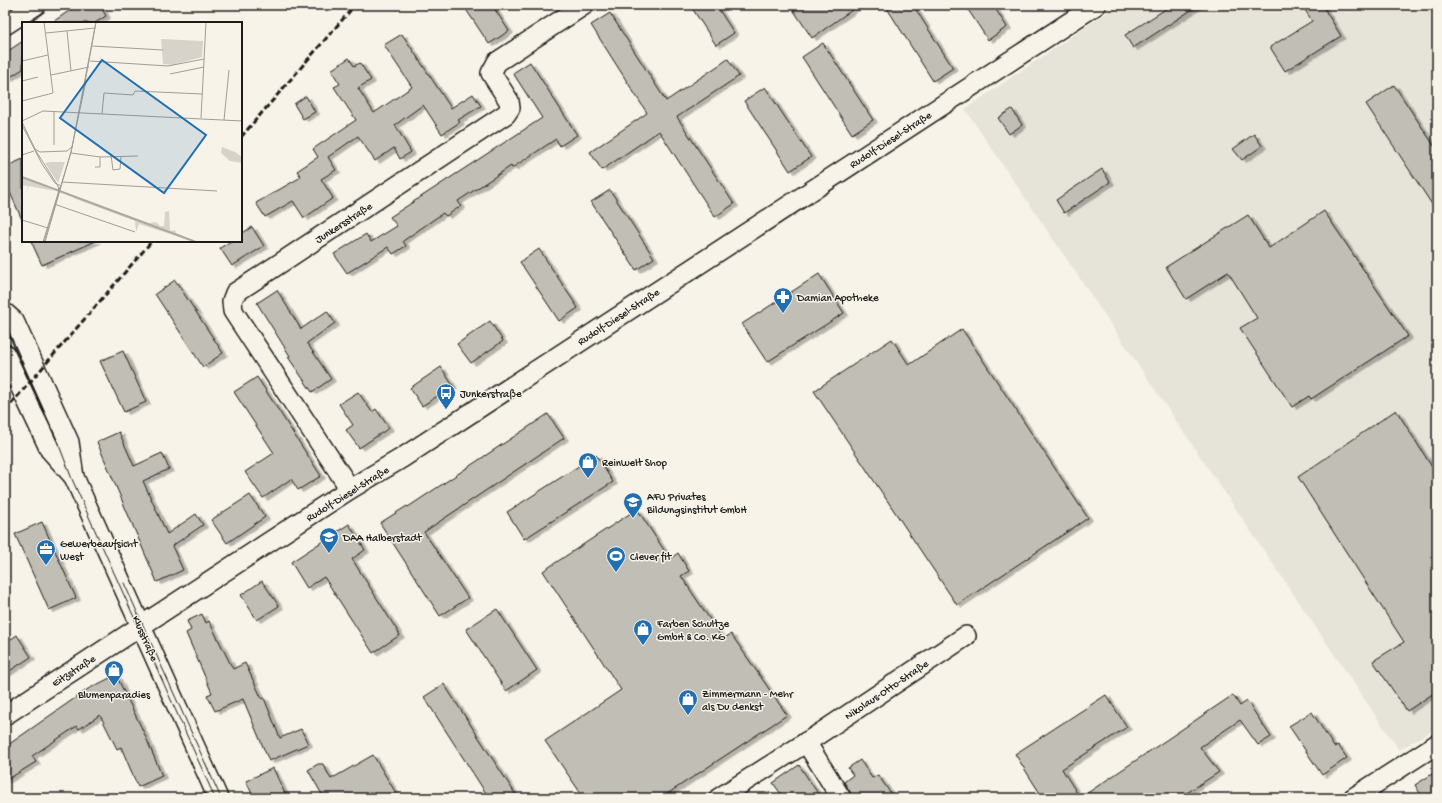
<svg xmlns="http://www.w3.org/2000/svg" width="1442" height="803" viewBox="0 0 1442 803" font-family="'Gochi Hand',sans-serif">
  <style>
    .built { fill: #e6e3d9 }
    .building { fill: #c0beb5; stroke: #1c1c1c; filter: url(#shadow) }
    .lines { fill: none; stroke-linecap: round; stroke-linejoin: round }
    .minor-casing { stroke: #1c1c1c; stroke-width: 22 }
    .minor { stroke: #f7f3e8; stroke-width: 19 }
    .tram { stroke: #1c1c1c; stroke-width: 1 }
    .rail { stroke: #1c1c1c; stroke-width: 3; stroke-dasharray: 6 3; stroke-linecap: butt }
    .labels { text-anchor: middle; stroke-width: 3; stroke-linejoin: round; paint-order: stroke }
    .street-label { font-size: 11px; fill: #1c1c1c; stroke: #f7f3e8 }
    .poi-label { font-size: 11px; fill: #1c1c1c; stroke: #f7f3e8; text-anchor: start }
    .inset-river { fill: none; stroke: #aca9a2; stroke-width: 2 }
    .inset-road { fill: none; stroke: #9f9d96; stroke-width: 1 }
    .view { fill: #1f6fb2; fill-opacity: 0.15; stroke: #1f6fb2; stroke-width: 2 }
    .inset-edge { fill: none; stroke: #1c1c1c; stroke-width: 2 }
  </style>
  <defs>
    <filter id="shadow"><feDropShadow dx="4.5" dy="2.5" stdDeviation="0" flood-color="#0004"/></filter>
  </defs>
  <rect width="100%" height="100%" fill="#f7f3e8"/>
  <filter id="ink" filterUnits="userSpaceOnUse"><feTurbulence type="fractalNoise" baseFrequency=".025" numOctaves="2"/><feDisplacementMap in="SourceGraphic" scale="8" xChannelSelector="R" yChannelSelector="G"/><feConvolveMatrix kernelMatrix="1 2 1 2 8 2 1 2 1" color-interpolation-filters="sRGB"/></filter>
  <g filter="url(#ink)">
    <path class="built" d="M1118,5H1437V728L1399,750L965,109Z"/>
    <g class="building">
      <path d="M78,5H100L106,16L95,23H51Z"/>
      <path d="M463,5H492L509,31L489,44Z"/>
      <path d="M690,5H716L734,33L716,45Z"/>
      <path d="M790,5H859L812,38Z"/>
      <path d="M885,5H913L953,68L933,81Z"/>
      <path d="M965,5H993L1007,27L988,40Z"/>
      <path d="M1172,5H1199L1133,48L1125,35Z"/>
      <path d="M1302,5H1322L1341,36L1285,71L1270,47L1312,21Z"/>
      <path d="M610,13L666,101L728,59L739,76L677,117L734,204L715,217L659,131L602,170L590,152L647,113L591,25Z"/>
      <path d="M402,34L451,108L473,94L481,106L458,120L460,122L442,134L423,105L395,125L411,152L400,159L394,148L375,161L358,136L328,157L336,170L321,179L333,198L304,218L293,201L265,217L256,203L301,177L297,171L318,157L313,149L356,120L334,87L340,84L331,70L349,58L354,66L360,63L371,80L358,88L374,113L412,87L384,45Z"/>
      <path d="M23,41V69L5,80V53Z"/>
      <path d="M823,43L873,120L852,134L802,57Z"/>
      <path d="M530,62L577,135L560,146L556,139L512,168L511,166L458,201L461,206L446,216L443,213L403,241L406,246L393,254L388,247L347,273L334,254L366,234L371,242L397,226L390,217L542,118L513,73Z"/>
      <path d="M1394,85L1437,150V212L1366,104Z"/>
      <path d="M765,87L811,157L790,171L744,101Z"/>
      <path d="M306,96L315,112L303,119L294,104Z"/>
      <path d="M1012,109L1022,125L1009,134L998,118Z"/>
      <path d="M1254,134L1262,146L1242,160L1233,149Z"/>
      <path d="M23,159V222L5,181V167Z"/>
      <path d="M1102,169L1110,182L1064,213L1056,200Z"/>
      <path d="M610,190L654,258L636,270L591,202Z"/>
      <path d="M1324,211L1408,336L1311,399L1309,396L1292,407L1240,328L1257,318L1228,272L1186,299L1166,267L1248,215L1269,248Z"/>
      <path d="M252,227L264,246L232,266L220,248L231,241H241V234Z"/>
      <path d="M31,241H96L42,265Z"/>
      <path d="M539,249L578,308L559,321L520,262Z"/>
      <path d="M819,274L844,313L767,362L742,324Z"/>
      <path d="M175,280L223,353L203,367L155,294Z"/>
      <path d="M277,290L301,329L327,311L335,323L307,343L331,379L312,392L288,357L290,356L257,303Z"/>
      <path d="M490,321L503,341L471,363L457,344Z"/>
      <path d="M962,329L1088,518L957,605L814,391L892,339L909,365Z"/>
      <path d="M123,351L146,402L124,412L100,361Z"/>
      <path d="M441,367L453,386L422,406L410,388Z"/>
      <path d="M257,377L321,476L298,490L291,479L263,498L245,472L274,453L234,392Z"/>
      <path d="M358,392L372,412L376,409L389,428L359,448L346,430L353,425L339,404Z"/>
      <path d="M1396,410L1437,475V691L1407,711L1373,661L1404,642L1298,477Z"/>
      <path d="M548,414L564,438L424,532L468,598L440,616L380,523L407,506L408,507Z"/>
      <path d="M119,432L134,466L162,453L169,469L143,481L167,534L196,514L203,525L172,546L183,570L157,582L97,442Z"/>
      <path d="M596,455L613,482L524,539L507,512Z"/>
      <path d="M250,495L265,517L227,543L211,520Z"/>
      <path d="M637,509L670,559L678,553L689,571L681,576L723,639L731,634L787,715L661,798H584L545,741L621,690L543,571Z"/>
      <path d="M42,522L76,598L49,610L15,534Z"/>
      <path d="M349,524L365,550L352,559L400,635L373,653L324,577L307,588L291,562Z"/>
      <path d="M262,581L279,606L257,620L241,595Z"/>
      <path d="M497,609L537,670L506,691L466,629Z"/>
      <path d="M202,614L206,623L209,621L233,669L245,663L262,699L264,698L280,738L301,729L308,744L269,761L243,699L215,711L207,695L212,693L186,633L191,630L187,621Z"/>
      <path d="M17,635L31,657L5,674V643Z"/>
      <path d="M116,675L145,735L162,776L138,787L121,747L117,749L100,715L79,729L77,726L32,756L36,762L5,781V747L88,689Z"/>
      <path d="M444,684L518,798H489L424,697Z"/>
      <path d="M1106,695L1127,727L1062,769L1080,798L1233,695L1240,706L1247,701L1271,737L1258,745L1240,720L1200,747L1219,772L1179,798H1043L1015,754Z"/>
      <path d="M1312,712L1334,747L1338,745L1347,758L1322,775L1289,726Z"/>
      <path d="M373,755L399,798H324L308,770L318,764H323L331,779Z"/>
      <path d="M860,760L872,778L878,775L894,798H854L844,782L853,775L848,768Z"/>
      <path d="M799,765L821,798H784L773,783Z"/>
      <path d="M273,768L287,798H254L246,781Z"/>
      <path d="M1437,771V798H1423L1415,785Z"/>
    </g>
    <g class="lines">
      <defs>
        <g id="minor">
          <path d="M5,25L36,5"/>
          <path d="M5,313L14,321L69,442L74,477L218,798"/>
          <path d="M5,354L50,450L74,477"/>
          <path d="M350,489L233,311L232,301L235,293L506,114L510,108L509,101L491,73L497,62L584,5"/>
          <path d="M5,715L350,489L402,458L1096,5"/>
          <path d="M806,742L841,798"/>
          <path d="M719,798L816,736L966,636"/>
          <path d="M1353,798L1437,744"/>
        </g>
      </defs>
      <use href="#minor" class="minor-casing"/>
      <use href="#minor" class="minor"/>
      <g class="tram">
        <path d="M5,323L57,440L72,479L215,798"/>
        <path d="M124,583L221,798"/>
      </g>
      <g class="rail">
        <path d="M241,137L355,5"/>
        <path d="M5,411L152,241"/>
      </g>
    </g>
  </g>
  <defs>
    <symbol id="pharmacy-pin" viewBox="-11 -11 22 30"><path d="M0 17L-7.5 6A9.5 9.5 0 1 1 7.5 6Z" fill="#1f6fb2" stroke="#f7f3e8"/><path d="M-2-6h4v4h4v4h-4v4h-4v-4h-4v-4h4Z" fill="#fff"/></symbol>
    <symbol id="bus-pin" viewBox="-11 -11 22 30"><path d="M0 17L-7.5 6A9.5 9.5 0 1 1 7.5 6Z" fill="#1f6fb2" stroke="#f7f3e8"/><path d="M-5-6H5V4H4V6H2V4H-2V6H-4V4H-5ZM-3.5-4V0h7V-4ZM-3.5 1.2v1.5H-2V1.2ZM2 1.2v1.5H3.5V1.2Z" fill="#fff"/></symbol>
    <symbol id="shop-pin" viewBox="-11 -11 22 30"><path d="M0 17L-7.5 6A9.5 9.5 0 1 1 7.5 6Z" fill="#1f6fb2" stroke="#f7f3e8"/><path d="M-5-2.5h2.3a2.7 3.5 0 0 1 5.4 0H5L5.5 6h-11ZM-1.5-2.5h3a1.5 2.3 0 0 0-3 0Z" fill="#fff"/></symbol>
    <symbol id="university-pin" viewBox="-11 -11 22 30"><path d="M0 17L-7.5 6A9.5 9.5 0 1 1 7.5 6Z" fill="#1f6fb2" stroke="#f7f3e8"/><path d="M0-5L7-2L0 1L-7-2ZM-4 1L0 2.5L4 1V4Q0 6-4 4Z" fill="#fff"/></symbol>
    <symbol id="school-pin" viewBox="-11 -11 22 30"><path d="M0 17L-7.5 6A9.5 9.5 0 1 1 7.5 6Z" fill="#1f6fb2" stroke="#f7f3e8"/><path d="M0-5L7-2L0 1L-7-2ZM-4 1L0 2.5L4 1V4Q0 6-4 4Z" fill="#fff"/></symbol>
    <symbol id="office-pin" viewBox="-11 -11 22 30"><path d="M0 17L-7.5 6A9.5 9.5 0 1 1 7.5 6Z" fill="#1f6fb2" stroke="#f7f3e8"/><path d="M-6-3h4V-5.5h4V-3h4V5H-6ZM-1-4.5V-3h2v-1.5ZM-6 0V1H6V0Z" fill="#fff"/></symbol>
    <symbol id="stadium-pin" viewBox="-11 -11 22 30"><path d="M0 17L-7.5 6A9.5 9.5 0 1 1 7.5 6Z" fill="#1f6fb2" stroke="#f7f3e8"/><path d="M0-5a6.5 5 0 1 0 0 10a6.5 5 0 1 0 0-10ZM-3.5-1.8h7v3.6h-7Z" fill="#fff"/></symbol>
  </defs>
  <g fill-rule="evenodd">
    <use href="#pharmacy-pin" x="772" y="286" width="22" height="30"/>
    <use href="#bus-pin" x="435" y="382" width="22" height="30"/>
    <use href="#shop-pin" x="577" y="451" width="22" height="30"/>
    <use href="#university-pin" x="622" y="491" width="22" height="30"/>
    <use href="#school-pin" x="318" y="526" width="22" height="30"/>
    <use href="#office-pin" x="35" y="538" width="22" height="30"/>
    <use href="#stadium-pin" x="605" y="545" width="22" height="30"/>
    <use href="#shop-pin" x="632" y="618" width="22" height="30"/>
    <use href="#shop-pin" x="103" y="659" width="22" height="30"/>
    <use href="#shop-pin" x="677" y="688" width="22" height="30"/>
  </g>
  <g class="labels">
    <g class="street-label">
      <text transform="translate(890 139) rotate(-33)" y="4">Rudolf-Diesel-Straße</text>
      <text transform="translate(343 222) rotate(-33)" y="4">Junkersstraße</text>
      <text transform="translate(618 316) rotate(-33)" y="4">Rudolf-Diesel-Straße</text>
      <text transform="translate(347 493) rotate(-32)" y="4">Rudolf-Diesel-Straße</text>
      <text transform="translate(146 638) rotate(66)" y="4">Klusstraße</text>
      <text transform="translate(73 670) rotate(-33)" y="4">Eitzstraße</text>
      <text transform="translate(886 689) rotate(-34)" y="4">Nikolaus-Otto-Straße</text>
    </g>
    <g class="poi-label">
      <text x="797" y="301">Damian Apotheke</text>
      <text x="460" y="397">Junkerstraße</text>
      <text x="602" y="466">Reinwelt Shop</text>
      <text x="647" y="500">AFU Privates<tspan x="647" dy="13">Bildungsinstitut GmbH</tspan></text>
      <text x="343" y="541">DAA Halberstadt</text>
      <text x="60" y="547">Gewerbeaufsicht<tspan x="60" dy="13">West</tspan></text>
      <text x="630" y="560">Clever fit</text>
      <text x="657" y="627">Farben Schultze<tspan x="657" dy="13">GmbH &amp; Co. KG</tspan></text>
      <text x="702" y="697">Zimmermann - Mehr<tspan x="702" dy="13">als Du denkst</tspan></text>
      <text x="114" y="698" text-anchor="middle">Blumenparadies</text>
    </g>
  </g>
  <g transform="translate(22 22)">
    <rect width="220" height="220" fill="#f7f3e8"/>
    <path d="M139,17L181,19L180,35L151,43L141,42ZM200,125L213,130L220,135V141L208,139L199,131ZM29,140H43L36,161L23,141ZM0,155L9,158L32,169L7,164L4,171L6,164L0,163ZM52,174L127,201L134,200L138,204H142L143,190L147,189L148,209L153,208L154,211L173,220L117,202L114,210L113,199L51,176Z" fill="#d7d3cb"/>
    <path class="inset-river" d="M0,155L174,220"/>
    <path class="inset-road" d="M45,9L49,49M24,11L73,6M70,24L141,28M0,39L26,33M68,39L146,44L182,37M148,52L182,45M29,53L67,45M0,59L16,55M60,76L64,60M60,77L74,0M0,79L31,71L22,0M32,89V123M80,92L82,71L111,73L113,69L180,72M179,96L184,0M202,98L207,48M0,99L21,89L220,99M0,100L14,129L36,164L37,170M0,103L20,142L33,161L39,164M13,127L18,130L45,129L51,124M49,131L78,135L116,134M0,133L12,129M89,133L91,148L98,147L99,134M73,145H78V135M40,160L195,169M32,182L113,210M0,198L26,206M21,220L38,165M22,220L49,130L61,73M23,220L49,130L74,0"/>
    <path class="view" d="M80,38L184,113L142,171L38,96Z"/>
    <rect width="220" height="220" class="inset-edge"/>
  </g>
  <rect width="1442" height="803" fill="none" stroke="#f7f3e8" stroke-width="20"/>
  <rect x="10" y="10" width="1422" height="783" fill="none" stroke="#1c1c1c" stroke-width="1.5" filter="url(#ink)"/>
</svg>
